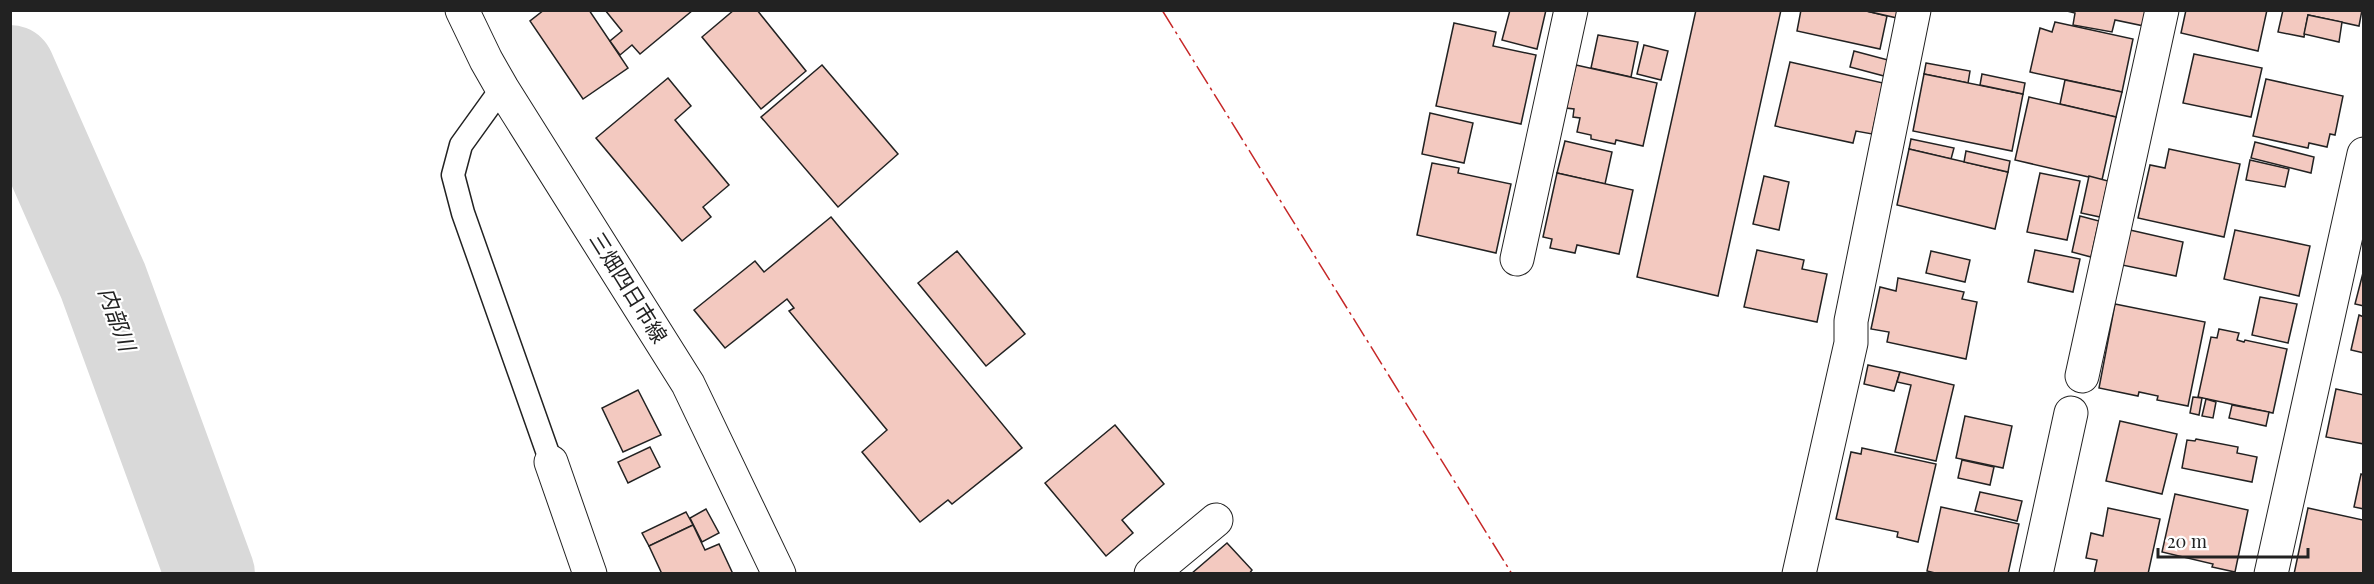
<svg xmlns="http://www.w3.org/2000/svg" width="2374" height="584" viewBox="0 0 2374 584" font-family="'Playfair Display','Noto Sans JP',serif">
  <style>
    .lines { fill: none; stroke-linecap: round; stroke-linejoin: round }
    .river { stroke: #d9d9d9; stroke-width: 90 }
    .building { fill: #f3c9c0; stroke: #222; stroke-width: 1.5 }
    .service-casing { stroke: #222; stroke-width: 25 }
    .minor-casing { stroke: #222; stroke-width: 35 }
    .secondary-casing { stroke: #222; stroke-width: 35 }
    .service { stroke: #fff; stroke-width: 22 }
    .minor { stroke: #fff; stroke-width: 33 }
    .secondary { stroke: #fff; stroke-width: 33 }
    .power { stroke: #c62828; stroke-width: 1.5; stroke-dasharray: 21 4.5 3 4.5; stroke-linecap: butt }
    .labels { text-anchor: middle; stroke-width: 4.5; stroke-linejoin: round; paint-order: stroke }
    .street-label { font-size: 21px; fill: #222; stroke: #fff }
    .water-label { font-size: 22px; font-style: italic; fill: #222; stroke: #fff }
  </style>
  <rect width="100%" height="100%" fill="#fff"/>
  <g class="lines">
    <path class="river" d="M10,70L103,281L210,574"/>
  </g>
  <g class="building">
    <path d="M544,10H589L628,68L583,99L530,21Z"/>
    <path d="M605,10H693L640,54L632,45L620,55L610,41L622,31Z"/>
    <path d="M734,10H757L806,71L761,109L702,37Z"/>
    <path d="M1510,10H1546L1537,49L1502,40Z"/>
    <path d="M1696,10H1781L1718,296L1637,277Z"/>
    <path d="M1801,10H1862L1887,16L1880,49L1797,31Z"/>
    <path d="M1862,10H1898L1897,18Z"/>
    <path d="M2063,10H2147L2144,26L2115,20L2112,32L2073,25L2075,13Z"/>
    <path d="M2186,10H2267L2258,51L2181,33Z"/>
    <path d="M2283,10H2362L2359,26L2308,15L2304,37L2278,32Z"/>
    <path d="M2308,15L2342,22L2339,42L2304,34Z"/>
    <path d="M2055,22L2133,39L2122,92L2030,72L2040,28L2052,32Z"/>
    <path d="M1454,23L1496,32L1493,46L1536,55L1521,124L1436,106Z"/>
    <path d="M1598,35L1638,42L1631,77L1591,68Z"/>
    <path d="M1644,45L1668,51L1661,80L1637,74Z"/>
    <path d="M1854,51L1888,60L1884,76L1850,67Z"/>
    <path d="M2194,54L2262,68L2251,117L2183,103Z"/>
    <path d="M1790,62L1883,83L1872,134L1856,131L1853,143L1775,126Z"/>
    <path d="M1926,63L1970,71L1968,83L1924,74Z"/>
    <path d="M822,65L898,154L838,207L761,117Z"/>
    <path d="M1576,65L1657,83L1643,146L1616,140L1615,144L1591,139V135L1577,132L1580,118L1573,117L1574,109L1566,108Z"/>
    <path d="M1924,74L2023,94L2012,151L1913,131Z"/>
    <path d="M1982,74L2025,83L2023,94L1980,85Z"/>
    <path d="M668,78L691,106L675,120L729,185L703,207L711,217L682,241L596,138Z"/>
    <path d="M2266,79L2343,96L2335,135L2330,134L2327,147L2309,143L2308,148L2253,136Z"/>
    <path d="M2065,80L2122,92L2116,117L2060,104Z"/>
    <path d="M2029,97L2116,117L2102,180L2015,160Z"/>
    <path d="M1430,113L1473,123L1464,163L1422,154Z"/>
    <path d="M1911,139L1954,148L1951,159L1909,149Z"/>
    <path d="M1565,141L1612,152L1605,184L1557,173Z"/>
    <path d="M2255,142L2314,157L2311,173L2251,158Z"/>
    <path d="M1909,149L2008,172L1995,229L1897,205Z"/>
    <path d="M2169,149L2240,164L2224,237L2138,218L2150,165L2165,168Z"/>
    <path d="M1966,151L2010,161L2008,172L1964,162Z"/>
    <path d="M2250,160L2289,169L2285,187L2246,180Z"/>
    <path d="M1432,163L1459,168L1458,173L1511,184L1496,253L1417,235Z"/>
    <path d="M1557,173L1633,190L1619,254L1577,245L1575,253L1550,248L1552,239L1543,237Z"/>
    <path d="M2040,173L2080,181L2067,240L2027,232Z"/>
    <path d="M1764,176L1789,182L1779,230L1753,224Z"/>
    <path d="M2089,176L2108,181L2100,217L2081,213Z"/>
    <path d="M2080,216L2099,221L2091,257L2072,252Z"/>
    <path d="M831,217L1022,448L952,504L948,500L920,522L862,452L887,430L789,311L794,308L787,299L725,348L694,310L755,261L764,272Z"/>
    <path d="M2130,230L2183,242L2176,276L2122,265Z"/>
    <path d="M2235,230L2310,246L2299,296L2224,279Z"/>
    <path d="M1757,250L1804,260L1802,269L1827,274L1817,322L1744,307Z"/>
    <path d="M2035,250L2080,259L2073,292L2028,282Z"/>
    <path d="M957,251L1025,334L986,366L918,283Z"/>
    <path d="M1931,251L1970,260L1965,282L1926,273Z"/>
    <path d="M2364,269V306L2355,304Z"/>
    <path d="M1898,278L1964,292L1962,299L1977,302L1966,359L1887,342L1889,332L1871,329L1880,287L1896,291Z"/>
    <path d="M2260,297L2297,304L2288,343L2252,335Z"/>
    <path d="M2115,304L2205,322L2188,406L2157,400L2158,396L2139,392L2138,396L2099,388Z"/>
    <path d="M2359,315L2364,317V353L2351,350Z"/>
    <path d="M2219,329L2239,333L2237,340L2244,342L2245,340L2287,349L2273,413L2198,397L2211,337L2217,338Z"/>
    <path d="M1868,365L1900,372L1894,391L1864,384Z"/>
    <path d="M1900,372L1954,385L1936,461L1895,452L1911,385L1897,382Z"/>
    <path d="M2336,389L2364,395V444L2326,437Z"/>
    <path d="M638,390L661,435L623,452L602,408Z"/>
    <path d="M2193,397L2202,398L2199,415L2190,413Z"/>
    <path d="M2206,399L2216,402L2213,418L2202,416Z"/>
    <path d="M2232,405L2269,412L2266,426L2229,418Z"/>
    <path d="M1965,416L2012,426L2003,468L1956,458Z"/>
    <path d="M2120,421L2177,434L2162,494L2106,481Z"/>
    <path d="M1115,425L1164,484L1122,520L1133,533L1106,556L1045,483Z"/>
    <path d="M2196,439L2238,447L2237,453L2257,457L2252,482L2182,468L2187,440L2195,441Z"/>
    <path d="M650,447L660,467L628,483L618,462Z"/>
    <path d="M1862,448L1936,464L1918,542L1897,537L1898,532L1836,519L1851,452L1861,454Z"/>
    <path d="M1962,460L1994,467L1990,485L1958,478Z"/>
    <path d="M2361,474L2364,475V509L2354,507Z"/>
    <path d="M1980,492L2022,501L2017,521L1975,511Z"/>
    <path d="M2175,494L2248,510L2235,572L2212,567L2213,564L2162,552Z"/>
    <path d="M1941,507L2019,524L2008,574H1939L1927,571Z"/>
    <path d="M2108,508L2160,519L2148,574H2094L2097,560L2086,558L2091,533L2103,536Z"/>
    <path d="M2308,508L2363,520L2364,574H2294Z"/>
    <path d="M706,509L719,533L702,542L690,518Z"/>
    <path d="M686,512L693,525L649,546L642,533Z"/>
    <path d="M693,525L705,550L719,544L733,574H662L649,546Z"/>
    <path d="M1227,543L1252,570L1249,574H1191Z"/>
  </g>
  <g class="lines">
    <defs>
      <path id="service" d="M502,88L461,145L453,175L463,213L551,462"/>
      <g id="minor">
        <path d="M1517,259L1571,10"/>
        <path d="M2082,376L2162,10"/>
        <path d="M551,462L590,574"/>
        <path d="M1151,574L1216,520"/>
        <path d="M1799,574L1851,343V321L1914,10"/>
        <path d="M2036,574L2071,413"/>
        <path d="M2271,574L2364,154"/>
      </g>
      <path id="secondary" d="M462,10L486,60L502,88L688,384L779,574"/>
    </defs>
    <use href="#service" class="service-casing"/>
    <use href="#minor" class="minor-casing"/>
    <use href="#secondary" class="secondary-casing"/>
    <use href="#service" class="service"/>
    <use href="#minor" class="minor"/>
    <use href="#secondary" class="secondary"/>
    <path class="power" d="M1162,10L1512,574"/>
  </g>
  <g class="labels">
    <g class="street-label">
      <text transform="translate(628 288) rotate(58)" y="7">三畑四日市線</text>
    </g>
    <g class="water-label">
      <text transform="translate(117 319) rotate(70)" y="8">内部川</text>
    </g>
  </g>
  <rect width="2374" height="584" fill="none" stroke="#222222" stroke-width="24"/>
  <path d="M2158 548v9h150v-9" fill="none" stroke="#222222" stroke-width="3"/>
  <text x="2167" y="548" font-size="18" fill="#222222" stroke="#ffffff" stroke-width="4.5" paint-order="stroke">20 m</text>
</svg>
